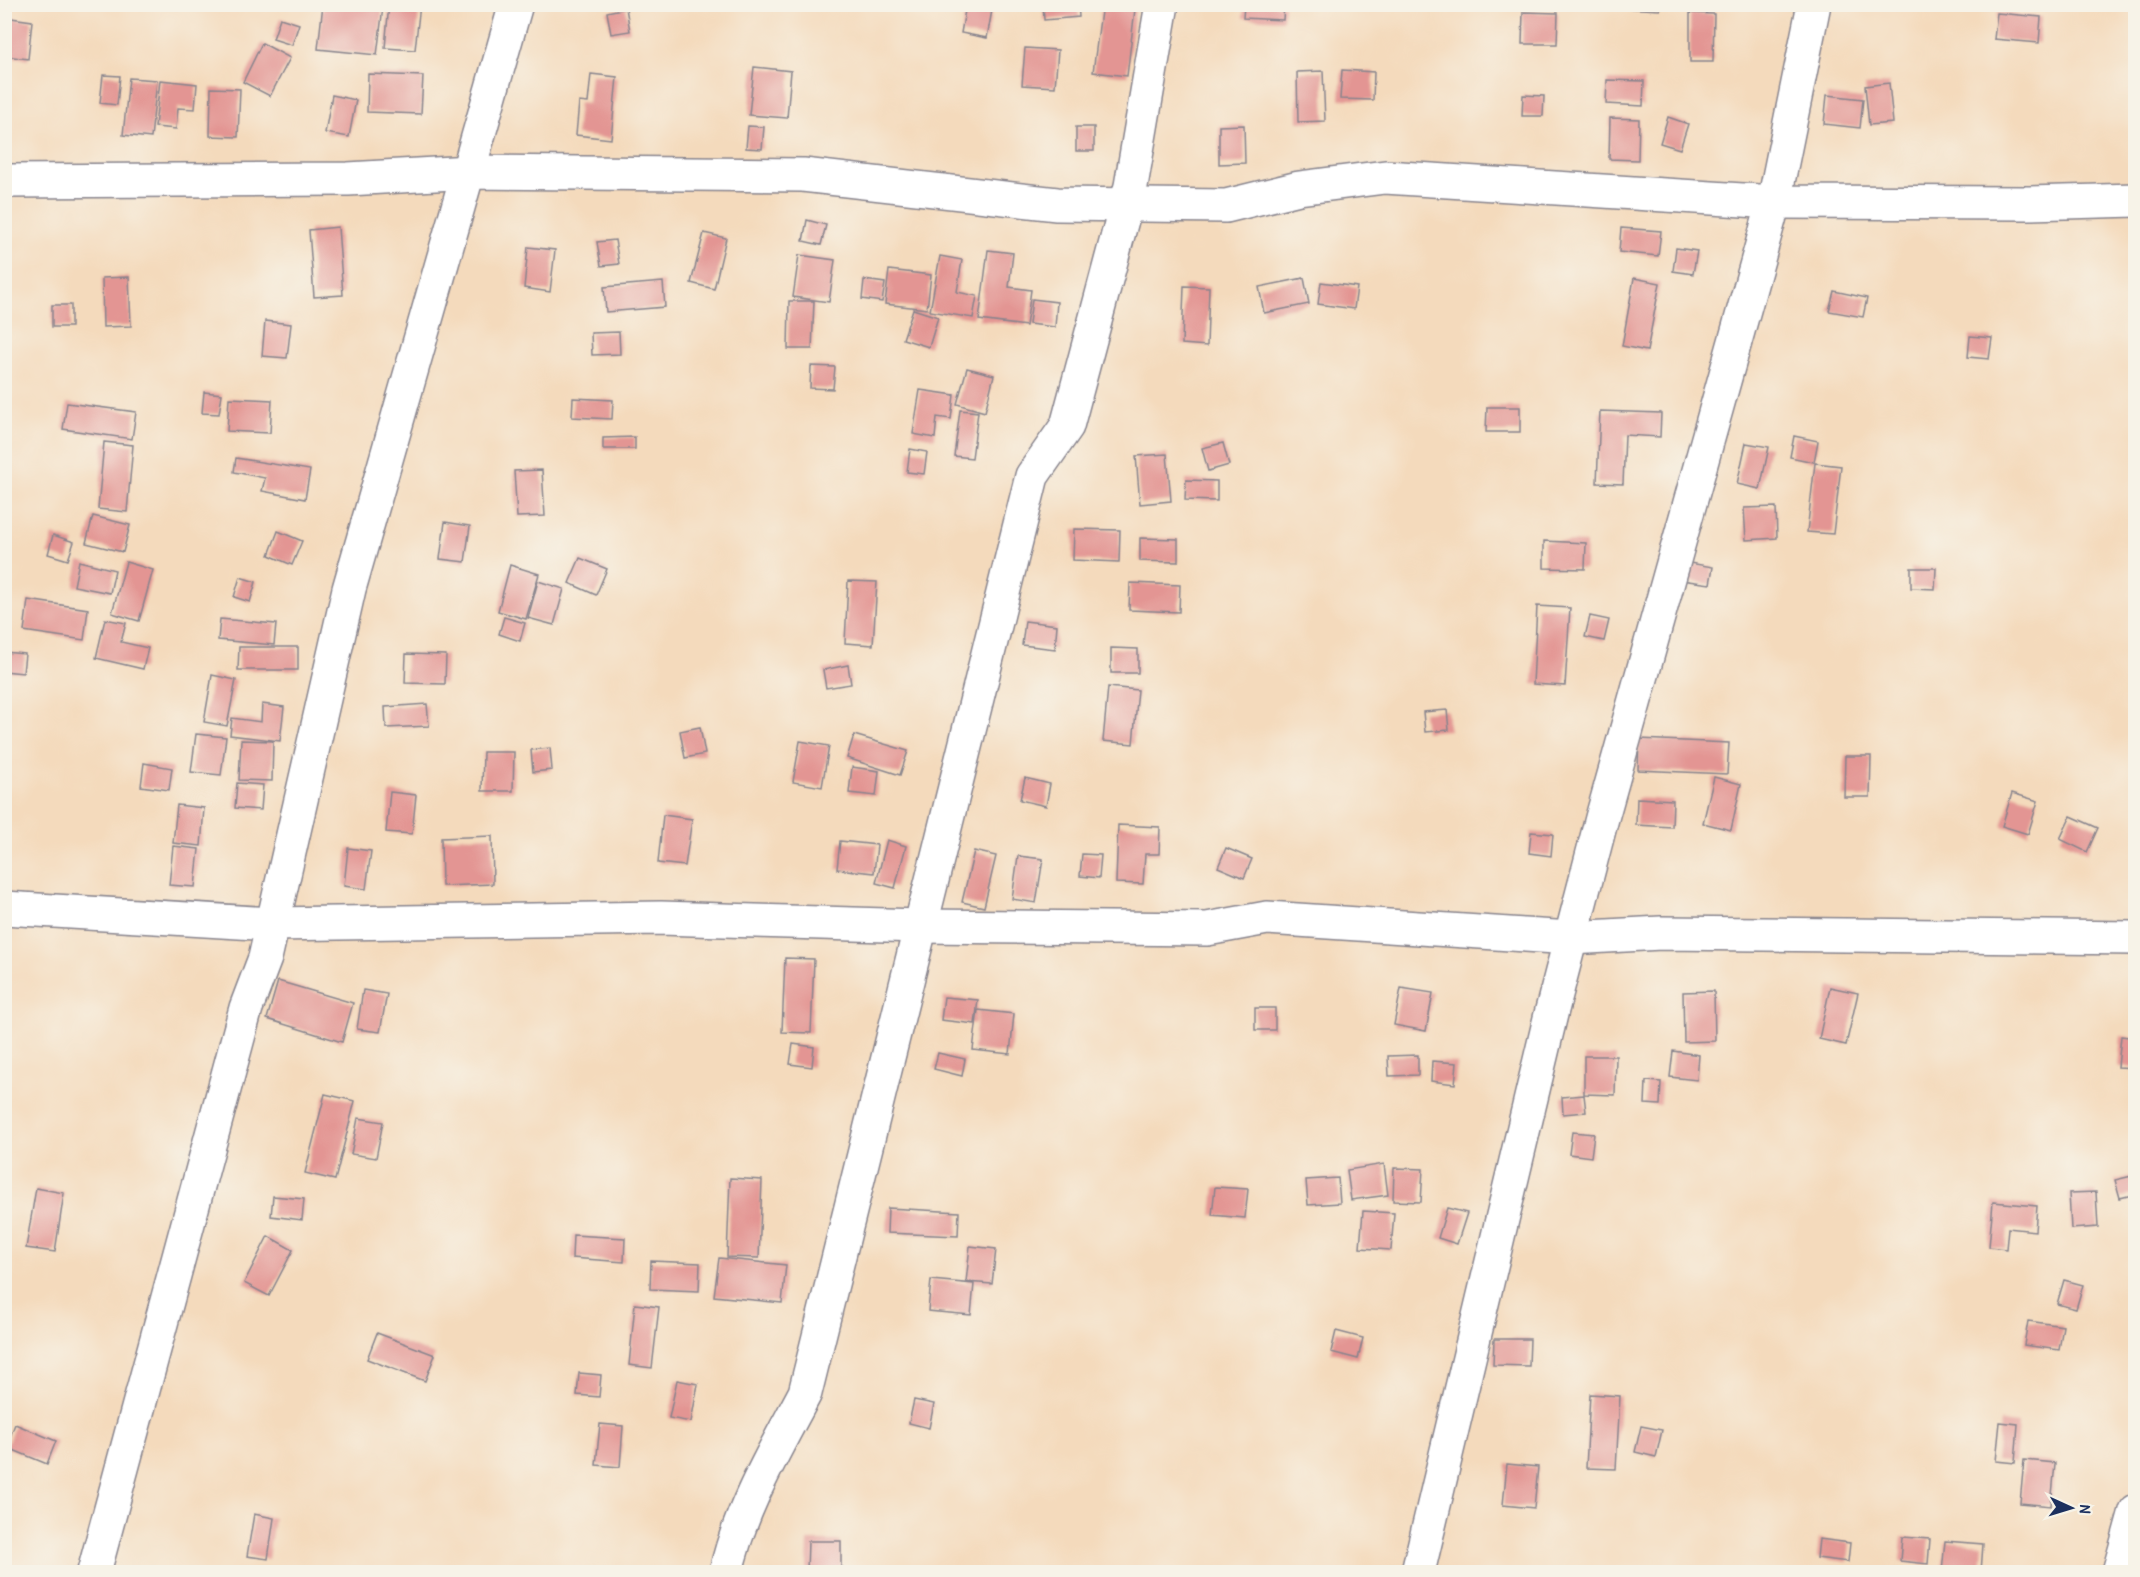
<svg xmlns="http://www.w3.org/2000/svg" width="2140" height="1577" viewBox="0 0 2140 1577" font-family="'Patrick Hand',sans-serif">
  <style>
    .building { fill: #e39593 }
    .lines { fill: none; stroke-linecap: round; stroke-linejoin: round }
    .minor-casing { stroke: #88848d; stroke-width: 36 }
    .minor { stroke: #fff; stroke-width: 33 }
  </style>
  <rect width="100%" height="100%" fill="#f7f3e8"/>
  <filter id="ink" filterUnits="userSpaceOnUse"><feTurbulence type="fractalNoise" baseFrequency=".0167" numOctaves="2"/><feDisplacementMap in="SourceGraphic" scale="12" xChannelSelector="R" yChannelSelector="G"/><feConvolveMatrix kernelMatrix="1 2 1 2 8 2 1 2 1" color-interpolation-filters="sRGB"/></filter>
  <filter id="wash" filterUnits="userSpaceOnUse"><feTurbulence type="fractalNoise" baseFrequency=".008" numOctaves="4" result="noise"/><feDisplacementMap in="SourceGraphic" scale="24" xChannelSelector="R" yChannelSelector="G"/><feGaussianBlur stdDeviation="1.35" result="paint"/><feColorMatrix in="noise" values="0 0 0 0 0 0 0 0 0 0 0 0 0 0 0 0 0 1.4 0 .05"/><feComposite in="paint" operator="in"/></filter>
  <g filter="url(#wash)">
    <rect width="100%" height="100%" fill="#f4dabc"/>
    <g id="blocks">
      <g class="building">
        <path d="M323,4L383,7L377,55L318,49Z"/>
        <path d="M389,4H420L415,50L385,48Z"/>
        <path d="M1043,4H1078L1079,17L1044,20Z"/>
        <path d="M1102,4L1135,9L1127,76L1093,72Z"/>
        <path d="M1623,4H1660V10L1623,8Z"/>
        <path d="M966,5L992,10L987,38L961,33Z"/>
        <path d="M1244,5H1284L1283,20L1243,18Z"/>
        <path d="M626,8L630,31L611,34L607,12Z"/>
        <path d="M1523,12L1558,13L1557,44H1522Z"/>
        <path d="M1690,13L1714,14L1713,62H1690Z"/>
        <path d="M1997,13L2041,17L2039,43L1994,39Z"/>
        <path d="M11,18L32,21L28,59L6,56Z"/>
        <path d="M280,18L299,24L292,45L273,39Z"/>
        <path d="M262,43L290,58L270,96L243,82Z"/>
        <path d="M1025,48L1058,50L1055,87L1022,85Z"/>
        <path d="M754,67L791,71L787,118L749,115Z"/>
        <path d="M1342,70L1374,72L1373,100L1340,99Z"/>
        <path d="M1323,71L1325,121L1298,122L1297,72Z"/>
        <path d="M368,74L423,76L421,114L367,112Z"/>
        <path d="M591,74L617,77L611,139L576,135L579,102L588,103Z"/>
        <path d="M103,75L120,76L117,105L100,103Z"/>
        <path d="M129,78L157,80L151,138L123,135Z"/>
        <path d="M160,80L197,84L195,109L178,108L176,129L155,127Z"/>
        <path d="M1607,80L1644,81L1643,106L1606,104Z"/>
        <path d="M1889,83L1893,123L1869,125L1865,86Z"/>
        <path d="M211,88L240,89L238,137L210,136Z"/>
        <path d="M332,95L356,100L349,137L325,133Z"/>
        <path d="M1523,95L1544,96L1543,116H1522Z"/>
        <path d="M1827,95L1863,99L1860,128L1824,124Z"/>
        <path d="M1668,117L1688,124L1680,149L1660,143Z"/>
        <path d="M1610,118L1639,119L1638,160L1609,159Z"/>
        <path d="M1244,125L1245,163L1219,164V126Z"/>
        <path d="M748,126L764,127L762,149L746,148Z"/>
        <rect x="1076" y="127" width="18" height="24"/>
        <path d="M807,220L826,225L821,245L803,241Z"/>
        <path d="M338,227L343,295L314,297L309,230Z"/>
        <path d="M1621,228L1661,231L1658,256L1619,252Z"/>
        <path d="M704,233L726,238L714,289L691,283Z"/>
        <path d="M615,240L619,264L601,266L597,242Z"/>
        <path d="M528,247L555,250L550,292L524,288Z"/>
        <path d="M1676,248L1697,251L1693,274L1673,271Z"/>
        <path d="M988,250L1013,253L1009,287L1031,290L1026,326L979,320Z"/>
        <path d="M799,255L835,260L829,302L793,297Z"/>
        <path d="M940,256L962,260L957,292L977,296L973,318L930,311Z"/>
        <path d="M889,270L931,275L927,309L885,304Z"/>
        <path d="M129,277L131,326L103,327L102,278Z"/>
        <path d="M1304,278L1309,304L1264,313L1259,287Z"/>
        <path d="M1634,278L1660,283L1647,351L1622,346Z"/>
        <path d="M864,280L885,283L882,302L862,299Z"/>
        <path d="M663,282L665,307L606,312L604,287Z"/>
        <path d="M1321,282L1357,287L1354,309L1318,304Z"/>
        <path d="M1184,286L1209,287L1207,346L1182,344Z"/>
        <path d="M1834,291L1867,298L1863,317L1829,311Z"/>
        <path d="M1032,299L1057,302L1055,327L1029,324Z"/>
        <path d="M789,301H814L812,349H788Z"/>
        <rect x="52" y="305" width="19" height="22"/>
        <path d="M913,309L938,317L929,347L903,339Z"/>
        <path d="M265,321L291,324L287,358L262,356Z"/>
        <path d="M619,332L620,354L592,355L591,333Z"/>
        <path d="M1970,336L1992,338L1989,359L1968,357Z"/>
        <path d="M811,366L835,367L833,389L810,388Z"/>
        <path d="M967,368L994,375L985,412L957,404Z"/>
        <path d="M920,390L954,395L951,419L937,417L935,438L913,434Z"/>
        <path d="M204,392L222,394L219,414L202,413Z"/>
        <path d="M229,398L272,400L270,433L227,431Z"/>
        <path d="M573,398L613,400L612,419L572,417Z"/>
        <path d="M67,403L136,412L132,439L63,429Z"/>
        <path d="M1487,407H1520V432H1486Z"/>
        <path d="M960,410L978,412L972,458L954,456Z"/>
        <path d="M1600,411L1661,413L1660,437L1625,435L1623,484L1597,483Z"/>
        <path d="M1794,436L1818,441L1814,462L1790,457Z"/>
        <path d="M635,437V449H603V438Z"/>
        <path d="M104,442L133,445L127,512L98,509Z"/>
        <path d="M1223,443L1229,465L1208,471L1202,448Z"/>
        <path d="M1746,443L1769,447L1760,489L1737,484Z"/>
        <path d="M910,449L927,452L924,474L907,472Z"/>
        <path d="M1167,454L1171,501L1140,504L1136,456Z"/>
        <path d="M236,458L310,470L305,499L262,491L265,478L234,472Z"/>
        <path d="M1815,463L1841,466L1833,534L1807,532Z"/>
        <path d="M542,470L545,516L517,517L514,471Z"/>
        <path d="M1186,480L1217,481V501L1185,500Z"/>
        <path d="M1776,507L1777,538L1746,540L1744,508Z"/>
        <path d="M93,516L130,525L123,552L86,543Z"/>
        <path d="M445,522L470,526L465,562L440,559Z"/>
        <path d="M1074,529L1120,530L1119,562L1073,560Z"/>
        <path d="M278,531L302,541L292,565L269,555Z"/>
        <path d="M53,535L74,542L68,560L48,554Z"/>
        <path d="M1140,538L1178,539V562L1140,561Z"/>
        <path d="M1544,541L1586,543L1585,569L1544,568Z"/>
        <path d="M580,558L607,569L596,595L569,583Z"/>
        <path d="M79,561L115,570L110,593L74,586Z"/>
        <path d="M126,562L153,570L139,621L112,613Z"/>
        <path d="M1684,562L1713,567L1710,584L1681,580Z"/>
        <path d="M510,565L539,574L526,619L498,611Z"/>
        <path d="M1911,568H1936L1935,589L1911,588Z"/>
        <path d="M240,577L256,582L250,602L234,597Z"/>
        <path d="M538,581L564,589L554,625L528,618Z"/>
        <path d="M848,581L877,582L873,645L845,643Z"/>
        <path d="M1130,583L1180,585L1179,612L1129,610Z"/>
        <path d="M28,600L88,609L84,640L24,631Z"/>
        <path d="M1537,606L1570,608L1565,686L1533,684Z"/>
        <path d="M1590,616L1609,620L1604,641L1585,637Z"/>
        <path d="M504,617L525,623L520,641L499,634Z"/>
        <path d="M105,619L126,623L121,642L148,648L143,669L96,658Z"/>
        <path d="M220,619L276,624L274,645L218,640Z"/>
        <path d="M1025,621L1057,625L1055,649L1022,645Z"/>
        <path d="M239,647H298V670H238Z"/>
        <path d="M1111,648L1138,649V673H1111Z"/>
        <path d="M4,652L25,654L23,673L4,671Z"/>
        <path d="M406,654L446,655L445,684L405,683Z"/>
        <path d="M848,665L851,684L826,688L823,670Z"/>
        <path d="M212,675L236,680L227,726L204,722Z"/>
        <path d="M1108,687L1138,690L1133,744L1103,741Z"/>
        <path d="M262,704L284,707L280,741L230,735L232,718L261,722Z"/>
        <path d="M427,704L429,726L386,728L385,707Z"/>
        <path d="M1447,710L1449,730L1425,732L1423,712Z"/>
        <path d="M700,727L705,754L685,758L680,731Z"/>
        <path d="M196,734L226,737L221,775L191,772Z"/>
        <path d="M854,735L908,751L900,775L847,758Z"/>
        <path d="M1639,739L1729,743L1727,774L1638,770Z"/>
        <path d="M241,740L273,741L272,781L239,780Z"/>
        <path d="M800,741L829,746L822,787L793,782Z"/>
        <path d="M550,748L552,770L533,772L531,750Z"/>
        <path d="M483,752H514L513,791H482Z"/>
        <path d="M1845,756H1871L1870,797H1844Z"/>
        <path d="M144,763L172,768L169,790L141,786Z"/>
        <path d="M852,767L879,771L876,796L849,793Z"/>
        <path d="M1714,777L1741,784L1731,830L1703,823Z"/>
        <path d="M1025,778L1050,784L1046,806L1020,800Z"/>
        <path d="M237,783L263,785L261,810L235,808Z"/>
        <path d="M390,792L416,795L412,834L386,832Z"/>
        <path d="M2012,793L2038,801L2028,834L2002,826Z"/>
        <path d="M1637,798L1673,800L1672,827L1636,825Z"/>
        <path d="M177,805L204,808L201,846L173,843Z"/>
        <path d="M663,815L692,819L685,866L658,863Z"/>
        <path d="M2071,816L2098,828L2087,852L2060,839Z"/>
        <path d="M1118,825L1160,827L1159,854H1145L1143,884L1116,883Z"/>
        <path d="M1531,832L1553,834L1551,856L1529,853Z"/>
        <path d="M492,836L493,884L442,886L441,838Z"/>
        <path d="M887,840L906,846L895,888L876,883Z"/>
        <path d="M840,841L877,845L874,873L837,869Z"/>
        <path d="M173,846L199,849L195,887L169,885Z"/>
        <path d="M348,848L371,851L366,889L344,886Z"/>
        <path d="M1226,848L1252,859L1244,878L1218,867Z"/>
        <path d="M974,851L996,856L984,907L962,902Z"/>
        <path d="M1082,854L1101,855L1099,878L1080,876Z"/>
        <path d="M1018,856L1043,859L1036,903L1012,899Z"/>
        <path d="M785,958L814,959L811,1033L782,1032Z"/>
        <path d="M278,981L353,1003L342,1042L267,1019Z"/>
        <path d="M1830,987L1858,993L1846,1045L1819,1039Z"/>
        <path d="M1401,988L1433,993L1426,1031L1394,1025Z"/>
        <path d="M363,990L387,994L380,1032L357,1029Z"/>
        <path d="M1714,991L1715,1041L1684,1042L1683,992Z"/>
        <path d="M944,997L978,1000L975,1024L941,1020Z"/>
        <rect x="1255" y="1008" width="20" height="22"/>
        <path d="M978,1010L1014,1014L1010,1054L973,1050Z"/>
        <path d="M2121,1036L2136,1038V1068L2118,1067Z"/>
        <path d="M793,1044L814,1047L812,1067L790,1064Z"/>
        <path d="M1673,1051L1699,1055L1697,1080L1670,1077Z"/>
        <path d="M938,1053L965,1059L962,1076L934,1069Z"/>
        <path d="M1418,1055V1075L1389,1076L1388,1056Z"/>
        <path d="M1584,1056H1616L1615,1095L1584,1094Z"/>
        <path d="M1432,1061L1457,1063L1455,1084L1431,1081Z"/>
        <path d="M1646,1081L1661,1082L1660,1105L1645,1104Z"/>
        <path d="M325,1094L355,1101L335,1180L305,1173Z"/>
        <path d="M1584,1095L1586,1112L1563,1114L1562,1097Z"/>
        <path d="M358,1118L383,1122L376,1158L351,1154Z"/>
        <path d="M1572,1132L1594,1134L1591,1157L1569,1154Z"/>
        <path d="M1384,1164L1388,1195L1351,1200L1347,1170Z"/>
        <path d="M1394,1168L1423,1169L1421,1202L1393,1201Z"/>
        <path d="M2136,1175V1194L2120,1198L2115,1180Z"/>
        <path d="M730,1178L762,1180L759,1258L727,1257Z"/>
        <path d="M1338,1178L1340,1203L1308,1205L1306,1180Z"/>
        <path d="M1215,1187L1248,1189L1245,1218L1212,1215Z"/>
        <path d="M36,1188L64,1193L55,1252L26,1248Z"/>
        <path d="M2096,1192L2098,1227L2071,1229L2069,1193Z"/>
        <path d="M273,1196L304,1199L302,1220L271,1216Z"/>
        <path d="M1993,1202L2037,1206L2035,1231L2008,1228L2006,1249L1989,1247Z"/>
        <path d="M888,1208L959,1212L958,1236L887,1233Z"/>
        <path d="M1447,1208L1467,1213L1457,1244L1438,1238Z"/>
        <path d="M1363,1211L1394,1213L1391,1250L1360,1248Z"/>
        <path d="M573,1235L625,1238L624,1262L572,1258Z"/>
        <path d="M268,1236L293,1250L269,1296L244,1283Z"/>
        <path d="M970,1246L996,1249L992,1284L966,1282Z"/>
        <path d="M719,1258L786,1265L782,1303L714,1296Z"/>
        <path d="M651,1261L700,1263L699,1291L650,1289Z"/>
        <path d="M931,1280L974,1284L971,1315L928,1311Z"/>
        <path d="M2064,1280L2083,1285L2076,1309L2057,1304Z"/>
        <path d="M635,1304L659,1307L652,1368L629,1365Z"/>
        <path d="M2028,1321L2063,1326L2059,1350L2024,1345Z"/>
        <path d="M1336,1331L1363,1338L1358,1359L1331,1352Z"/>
        <path d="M377,1333L435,1355L425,1381L367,1359Z"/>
        <path d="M1494,1339H1530L1529,1366L1493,1365Z"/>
        <path d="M579,1373L601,1375L599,1397L577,1395Z"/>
        <path d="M677,1380L698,1384L691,1422L669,1418Z"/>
        <path d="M1590,1394L1620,1396L1616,1469L1586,1468Z"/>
        <path d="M914,1400L934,1404L929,1428L909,1423Z"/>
        <path d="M2000,1422L2018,1424L2015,1463L1996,1461Z"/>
        <path d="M15,1424L56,1441L47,1464L6,1447Z"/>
        <path d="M600,1424L623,1426L620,1467L596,1465Z"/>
        <path d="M1641,1426L1662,1430L1656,1457L1635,1452Z"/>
        <path d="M2024,1460L2055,1463L2051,1506L2020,1503Z"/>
        <path d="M1507,1464L1538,1467L1534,1508L1503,1505Z"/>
        <path d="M254,1514L274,1518L268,1559L247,1556Z"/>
        <path d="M1902,1537L1930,1539L1928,1564L1900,1561Z"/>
        <path d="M1819,1539L1850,1543L1848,1562L1817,1558Z"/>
        <path d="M808,1541H841V1572H807Z"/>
        <path d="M1945,1541L1983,1544L1981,1572H1942Z"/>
      </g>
    </g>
  </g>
  <g filter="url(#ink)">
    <use href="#blocks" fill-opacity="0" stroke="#88848d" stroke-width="1.5"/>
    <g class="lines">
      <defs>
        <g id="minor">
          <path d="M4,181L348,179L470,172L803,175L1057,204L1226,206L1299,188L1385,177L1774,202L2029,203L2136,200"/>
          <path d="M4,908L273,924L661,918L919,926L1207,929L1267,918L1571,938L1661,933L2136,938"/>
          <path d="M94,1572L246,1008L265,958L349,589L516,4"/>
          <path d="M726,1572C740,1509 775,1450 805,1393L1032,476L1067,426L1131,186L1162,4"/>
          <path d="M1418,1572L1552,1010L1602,818L1774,202L1814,4"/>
          <path d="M2119,1572L2136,1511"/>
        </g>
      </defs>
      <use href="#minor" class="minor-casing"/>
      <use href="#minor" class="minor"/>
    </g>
  </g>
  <rect width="2140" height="1577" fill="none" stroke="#f7f3e8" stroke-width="24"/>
  <g transform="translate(2071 1508) rotate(94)" stroke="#f7f3e8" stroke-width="4.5" paint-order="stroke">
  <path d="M0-4.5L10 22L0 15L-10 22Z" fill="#1b2f5e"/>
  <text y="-9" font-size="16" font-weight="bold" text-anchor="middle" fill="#1b2f5e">N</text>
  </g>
</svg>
